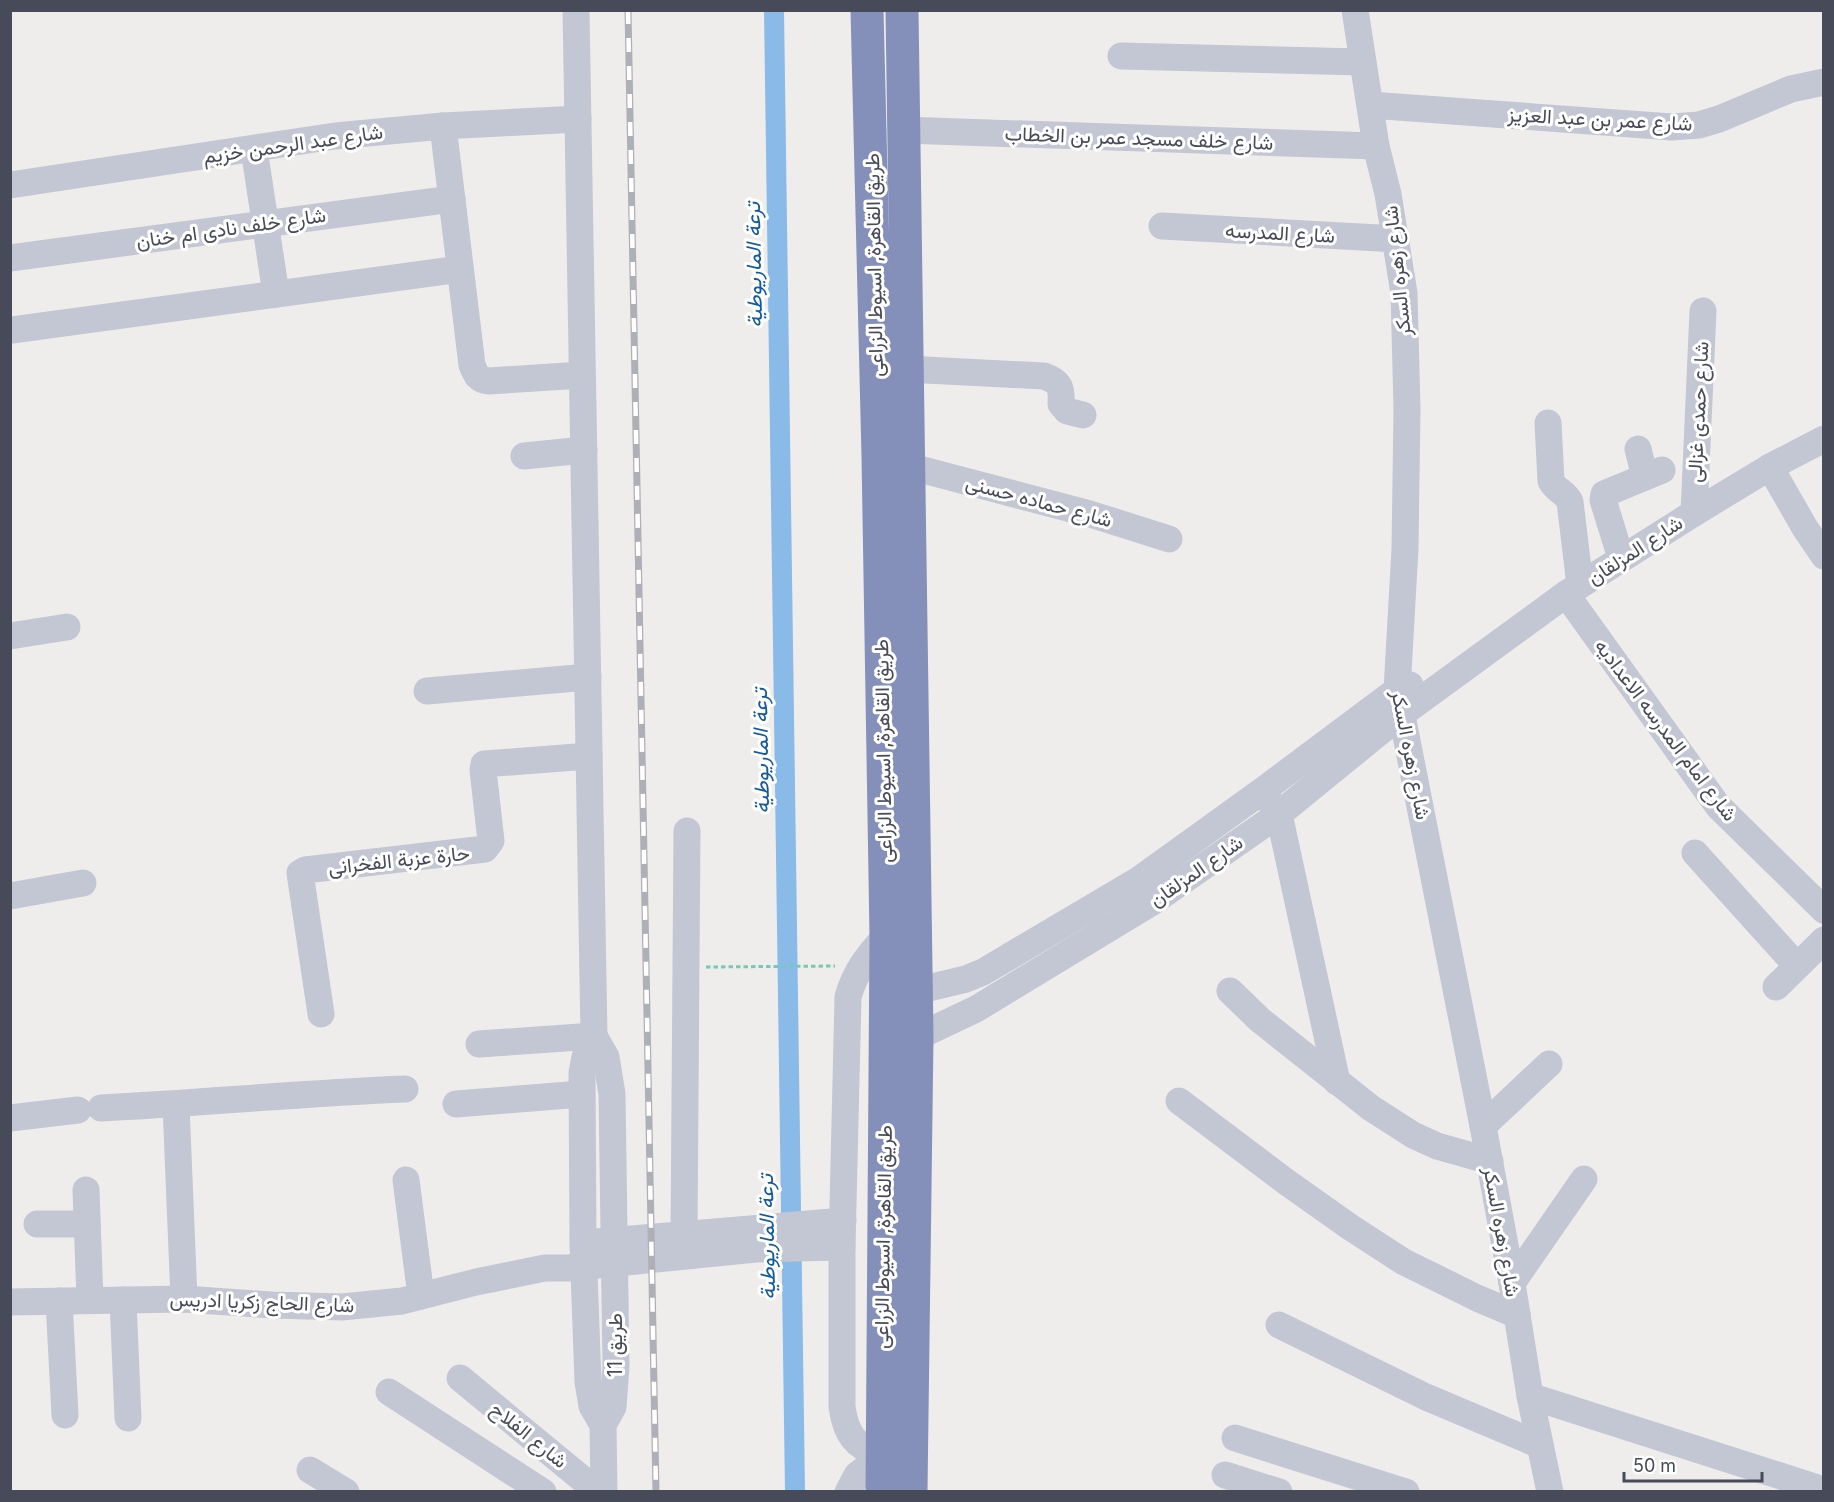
<svg xmlns="http://www.w3.org/2000/svg" width="1834" height="1502" viewBox="0 0 1834 1502" font-family="Inter,Vazirmatn,sans-serif">
  <style>
    .lines { fill: none; stroke-linecap: round; stroke-linejoin: round }
    .canal { stroke: #89bae8; stroke-width: 20 }
    .path { stroke: #75c9b7; stroke-width: 3; stroke-dasharray: 4.5 3; stroke-linecap: butt }
    .minor { stroke: #c3c7d4; stroke-width: 27 }
    .highway { stroke: #8590ba; stroke-width: 33 }
    .rail-casing { stroke: #afb0b7; stroke-width: 7 }
    .rail { stroke: #fff; stroke-width: 4.5; stroke-dasharray: 14; stroke-linecap: butt }
    .labels { text-anchor: middle; stroke-width: 6; stroke-linejoin: round; paint-order: stroke }
    .street-label { font-size: 20px; fill: #464a59; stroke: #fff }
    .water-label { font-size: 21px; font-style: italic; fill: #105aa1; stroke: #fff }
  </style>
  <rect width="100%" height="100%" fill="#efedec"/>
  <g class="lines">
    <path class="canal" d="M774,10L795,1492"/>
    <path class="path" d="M706,967L835,966"/>
    <g class="minor">
      <path d="M576,10L594,1036L585,1057L582,1073L583,1244L588,1382L592,1406L603,1425L604,1492"/>
      <path d="M1355,10L1376,146L1388,194L1404,293L1407,409L1405,549L1397,690L1483,1126L1512,1283L1530,1396L1550,1492"/>
      <path d="M1121,56L1362,62"/>
      <path d="M1370,105L1672,127L1699,125L1719,119L1791,89L1824,82"/>
      <path d="M443,126L472,365C476,375 478,380 489,381L582,375"/>
      <path d="M903,130L1376,146"/>
      <path d="M254,149L276,294"/>
      <path d="M10,185L335,136L443,126L578,119"/>
      <path d="M1162,226L1397,239"/>
      <path d="M10,258L452,199"/>
      <path d="M12,330L460,269"/>
      <path d="M906,369L1044,376C1060,382 1062,387 1061,404L1067,411L1083,415"/>
      <path d="M1548,423L1551,481C1556,491 1566,492 1570,502L1580,585"/>
      <path d="M1638,449L1645,477"/>
      <path d="M524,456L584,450"/>
      <path d="M908,466L1090,514L1169,539"/>
      <path d="M1770,467L1805,528L1824,556"/>
      <path d="M1694,513L1703,311"/>
      <path d="M1621,558L1603,500L1604,494L1662,470"/>
      <path d="M1566,594L1718,806L1824,910"/>
      <path d="M10,636L67,627"/>
      <path d="M427,691L588,677"/>
      <path d="M1270,802L1279,814L1337,1082"/>
      <path d="M1695,853L1797,966"/>
      <path d="M10,896L83,883"/>
      <path d="M1776,987L1824,940"/>
      <path d="M916,991L966,979L983,972L1140,879L1262,791L1397,690L1410,685"/>
      <path d="M1230,991L1260,1020L1371,1108L1413,1135L1437,1146L1490,1161"/>
      <path d="M321,1014L300,873L305,870L485,849L491,841L483,770L484,764L589,756"/>
      <path d="M594,1036L606,1057L612,1094L616,1366L613,1407L603,1425"/>
      <path d="M917,1037L976,1009L1154,901L1279,814L1403,713L1566,594L1694,513L1770,467L1824,439"/>
      <path d="M479,1044L594,1036"/>
      <path d="M1179,1101L1285,1181L1350,1227L1404,1262L1477,1298L1517,1315"/>
      <path d="M456,1104L581,1094"/>
      <path d="M176,1105L184,1299"/>
      <path d="M101,1108C203,1103 304,1093 405,1089"/>
      <path d="M10,1118L78,1110"/>
      <path d="M1483,1126L1549,1064"/>
      <path d="M406,1180L421,1296"/>
      <path d="M86,1190L90,1300"/>
      <path d="M37,1224H87"/>
      <path d="M684,1234L687,831"/>
      <path d="M596,1242L843,1221"/>
      <path d="M1512,1283L1584,1179"/>
      <path d="M123,1300L128,1418"/>
      <path d="M59,1301L65,1415"/>
      <path d="M10,1302L184,1299L272,1305L342,1307L402,1301L476,1282L545,1268H568L756,1249L842,1247"/>
      <path d="M1279,1325L1426,1397L1540,1445"/>
      <path d="M460,1378L598,1492"/>
      <path d="M389,1392L543,1492"/>
      <path d="M1530,1396L1824,1490"/>
      <path d="M1235,1438L1406,1492"/>
      <path d="M881,1456C855,1446 846,1435 842,1407V1247L848,997C855,972 868,955 886,936"/>
      <path d="M310,1470L346,1492"/>
      <path d="M1225,1475L1279,1492"/>
      <path d="M848,1492L857,1475L881,1456"/>
    </g>
    <g class="highway">
      <path d="M867,10L878,456L886,936L882,1492"/>
      <path d="M902,10L917,1037L911,1492"/>
    </g>
    <defs>
      <path id="rail" d="M628,10L656,1492"/>
    </defs>
    <use href="#rail" class="rail-casing"/>
    <use href="#rail" class="rail"/>
  </g>
  <g class="labels">
    <g class="street-label">
      <text transform="translate(1600 119) rotate(3)" y="7">شارع عمر بن عبد العزيز</text>
      <text transform="translate(1139 138) rotate(2)" y="7">شارع خلف مسجد عمر بن الخطاب</text>
      <text transform="translate(293 144) rotate(-8)" y="7">شارع عبد الرحمن خزيم</text>
      <text transform="translate(231 228) rotate(-8)" y="7">شارع خلف نادى ام خنان</text>
      <text transform="translate(1280 233) rotate(3)" y="7">شارع المدرسه</text>
      <text transform="translate(874 265) rotate(-91)" y="7">طريق القاهرة, اسيوط الزراعى</text>
      <text transform="translate(1397 271) rotate(-96)" y="7">شارع زهره السكر</text>
      <text transform="translate(1698 412) rotate(-87)" y="7">شارع حمدى غزالى</text>
      <text transform="translate(1039 501) rotate(15)" y="7">شارع حماده حسنى</text>
      <text transform="translate(1635 550) rotate(-33)" y="7">شارع المزلقان</text>
      <text transform="translate(1666 730) rotate(53)" y="7">شارع امام المدرسه الاعداديه</text>
      <text transform="translate(883 751) rotate(-91)" y="7">طريق القاهرة, اسيوط الزراعى</text>
      <text transform="translate(1411 755) rotate(79)" y="7">شارع زهره السكر</text>
      <text transform="translate(399 860) rotate(-6)" y="7">حارة عزبة الفخرانى</text>
      <text transform="translate(1196 871) rotate(-35)" y="7">شارع المزلقان</text>
      <text transform="translate(1502 1232) rotate(80)" y="7">شارع زهره السكر</text>
      <text transform="translate(883 1237) rotate(-89)" y="7">طريق القاهرة, اسيوط الزراعى</text>
      <text transform="translate(262 1302) rotate(2)" y="7">شارع الحاج زكريا ادريس</text>
      <text transform="translate(615 1345) rotate(-90)" y="7">طريق 11</text>
      <text transform="translate(529 1435) rotate(39)" y="7">شارع الفلاح</text>
    </g>
    <g class="water-label">
      <text transform="translate(754 265) rotate(-91)" y="7">ترعة الماريوطية</text>
      <text transform="translate(761 751) rotate(-91)" y="7">ترعة الماريوطية</text>
      <text transform="translate(767 1237) rotate(-91)" y="7">ترعة الماريوطية</text>
    </g>
  </g>
  <rect width="1834" height="1502" fill="none" stroke="#464a59" stroke-width="24"/>
  <path d="M1624 1472v9h138v-9" fill="none" stroke="#464a59" stroke-width="3"/>
  <text x="1633" y="1472" font-size="18" fill="#464a59" stroke="#ffffff" stroke-width="4.5" paint-order="stroke">50 m</text>
</svg>
